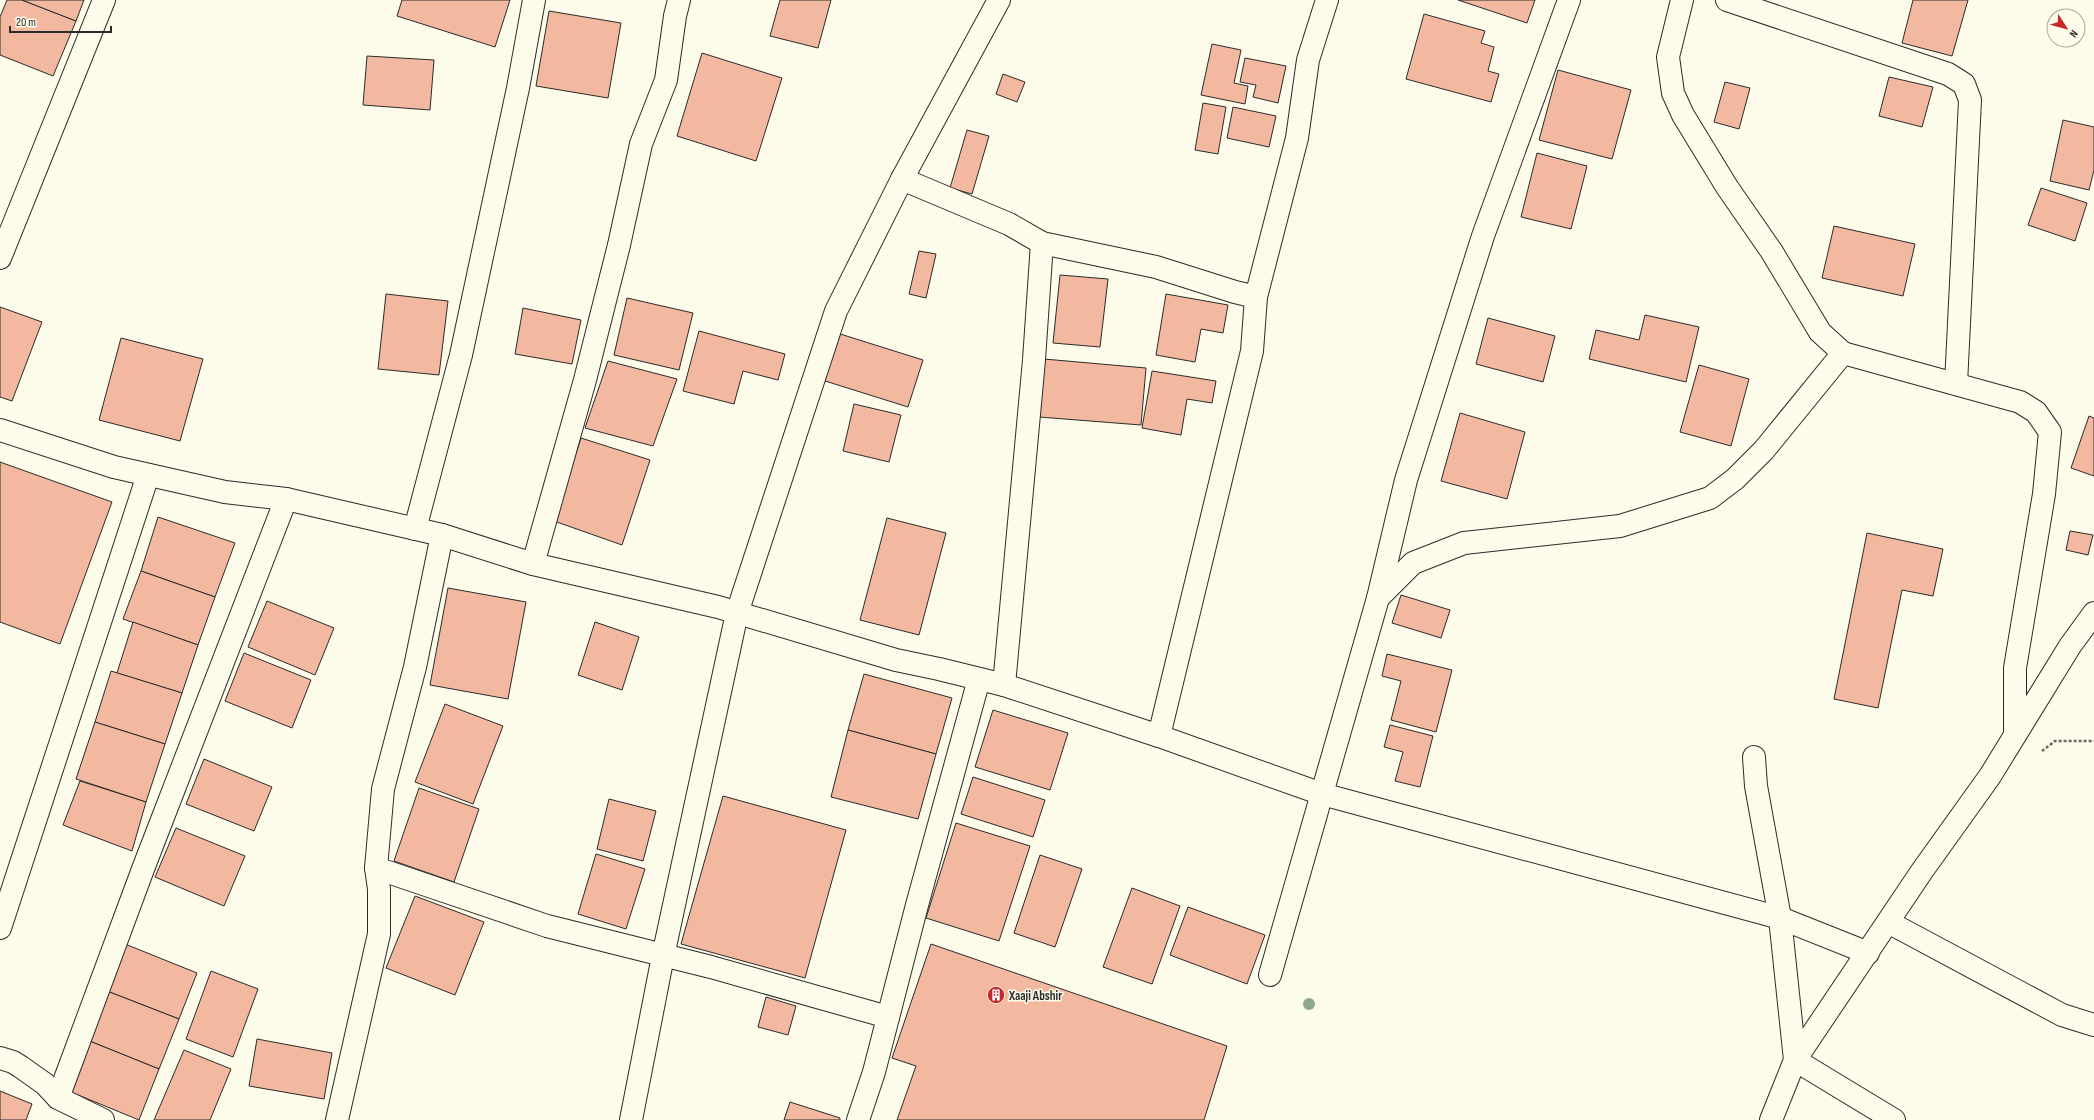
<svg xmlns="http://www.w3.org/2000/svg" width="2094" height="1120" viewBox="0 0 2094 1120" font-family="'Sofia Sans Condensed',sans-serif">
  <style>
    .building { fill: #f2b8a0; stroke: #2b2b2b }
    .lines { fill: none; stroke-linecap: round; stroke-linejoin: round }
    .minor-casing { stroke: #2b2b2b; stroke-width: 24 }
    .path { stroke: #6a6964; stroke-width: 2.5; stroke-dasharray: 3 2; stroke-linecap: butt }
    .minor { stroke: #fdfbea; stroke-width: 22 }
    .tree { fill: #8ea78a }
    .labels { text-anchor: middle; stroke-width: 3; stroke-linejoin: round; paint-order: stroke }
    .poi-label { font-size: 13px; font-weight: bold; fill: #2b2b2b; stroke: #fdfbea; text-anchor: start }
  </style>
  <rect width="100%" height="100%" fill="#fdfbea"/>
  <g class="building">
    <path d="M7,0H22L76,21L53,76L0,55V17Z"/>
    <path d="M22,0H84L76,21Z"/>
    <path d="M402,0H510L495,47L397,16Z"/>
    <path d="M780,0H831L818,48L770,36Z"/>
    <path d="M1458,0H1535L1527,23Z"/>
    <path d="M1913,0H1968L1952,56L1902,43Z"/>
    <path d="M549,11L621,23L608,98L536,86Z"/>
    <path d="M1424,14L1485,31L1481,43L1494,47L1488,71L1499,74L1491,102L1406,79Z"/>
    <path d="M1212,44L1241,50L1234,83L1248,86L1245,104L1201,95Z"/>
    <path d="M702,53L782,78L756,161L677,136Z"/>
    <path d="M367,56L434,60L430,110L363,105Z"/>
    <path d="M1245,58L1286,66L1278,103L1253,97L1256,85L1240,82Z"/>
    <path d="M1558,70L1631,90L1612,159L1539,140Z"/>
    <path d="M1003,74L1025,82L1017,102L996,94Z"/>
    <path d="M1889,77L1933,87L1922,127L1879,116Z"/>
    <path d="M1725,82L1750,88L1739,129L1714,122Z"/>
    <path d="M1203,103L1226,107L1218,154L1195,150Z"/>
    <path d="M1233,107L1276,116L1269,147L1227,138Z"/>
    <path d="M2063,120L2094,127V170L2089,190L2050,181Z"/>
    <path d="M967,130L989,136L972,194L950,188Z"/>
    <path d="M1537,153L1587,166L1571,229L1521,217Z"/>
    <path d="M2041,188L2087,203L2075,241L2028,225Z"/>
    <path d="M1834,226L1915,244L1903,296L1822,278Z"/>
    <path d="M919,251L936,254L926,298L909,294Z"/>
    <path d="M1060,275L1108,279L1100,347L1053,343Z"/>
    <path d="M386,294L448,301L439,375L378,369Z"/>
    <path d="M1166,294L1228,305L1223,333L1201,329L1195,362L1156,355Z"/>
    <path d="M627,298L693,313L679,370L614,355Z"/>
    <path d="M0,307L42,322L12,401L0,397Z"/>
    <path d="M523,308L581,320L572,364L515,354Z"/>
    <path d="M1645,315L1699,327L1686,382L1589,359L1596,330L1639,340Z"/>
    <path d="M1488,318L1555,336L1543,382L1476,364Z"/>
    <path d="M699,331L785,354L778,380L743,371L734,404L683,391Z"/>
    <path d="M837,333L923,360L908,407L822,380Z"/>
    <path d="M121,338L203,359L180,441L99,420Z"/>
    <path d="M1044,359L1146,368L1141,425L1039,417Z"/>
    <path d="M608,361L677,379L653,446L585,428Z"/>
    <path d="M1699,365L1749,379L1731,446L1680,432Z"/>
    <path d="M1152,371L1216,381L1212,403L1187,399L1181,435L1142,428Z"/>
    <path d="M854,404L901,415L889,462L843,451Z"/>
    <path d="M1460,413L1525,432L1507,499L1441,481Z"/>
    <path d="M2089,416L2094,418V476L2071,468Z"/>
    <path d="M581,438L650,460L622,545L554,521Z"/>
    <path d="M0,462L112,502L60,644L0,622Z"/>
    <path d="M158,517L235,543L215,597L141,571Z"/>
    <path d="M887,518L946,533L919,635L860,620Z"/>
    <path d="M2070,531L2093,535L2088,555L2066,550Z"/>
    <path d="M1867,533L1943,549L1933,596L1902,590L1878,708L1834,699Z"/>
    <path d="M141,571L215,597L198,645L123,619Z"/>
    <path d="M448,588L526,602L508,699L430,685Z"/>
    <path d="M1401,595L1450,610L1441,638L1392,623Z"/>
    <path d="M267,601L334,628L315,675L248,647Z"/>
    <path d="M133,622L198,645L182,693L117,673Z"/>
    <path d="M595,622L639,637L622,690L578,675Z"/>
    <path d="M244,653L311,680L292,728L225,701Z"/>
    <path d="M1387,654L1452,670L1436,732L1391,720L1401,681L1382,676Z"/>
    <path d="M111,671L182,693L165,744L95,722Z"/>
    <path d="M864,674L952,698L936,754L848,730Z"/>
    <path d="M445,704L503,726L473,804L415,782Z"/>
    <path d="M993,710L1068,733L1050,790L975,767Z"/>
    <path d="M95,722L165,744L146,802L76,779Z"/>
    <path d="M1390,725L1433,736L1420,787L1395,781L1403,752L1384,747Z"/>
    <path d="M848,730L936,754L918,819L831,797Z"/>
    <path d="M204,759L272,787L254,831L186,804Z"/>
    <path d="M973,777L1045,800L1033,837L961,814Z"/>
    <path d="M80,781L146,802L132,851L63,825Z"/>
    <path d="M419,788L479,809L454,882L394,861Z"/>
    <path d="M723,796L846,830L805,978L681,944Z"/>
    <path d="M609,799L656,811L643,861L597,849Z"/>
    <path d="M956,823L1030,846L999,941L926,918Z"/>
    <path d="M176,828L245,856L224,906L155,877Z"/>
    <path d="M596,854L645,869L626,929L578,914Z"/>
    <path d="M1040,855L1082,869L1055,947L1014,933Z"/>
    <path d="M1132,888L1180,906L1152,984L1103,967Z"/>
    <path d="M415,896L484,922L455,995L386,968Z"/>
    <path d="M1188,907L1265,935L1247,984L1170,955Z"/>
    <path d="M125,944L197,973L179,1019L107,991Z"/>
    <path d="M931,944L1227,1046L1204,1120H897L916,1066L892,1058Z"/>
    <path d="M211,971L258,989L233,1057L186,1039Z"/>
    <path d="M107,991L179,1019L159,1069L87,1040Z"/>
    <path d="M766,997L796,1006L788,1035L758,1027Z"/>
    <path d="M257,1039L332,1053L324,1099L249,1086Z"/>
    <path d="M87,1040L159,1069L139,1120L66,1090Z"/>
    <path d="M184,1050L231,1069L210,1120H154Z"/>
    <path d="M0,1091L32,1104L26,1120H0Z"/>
    <path d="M790,1102L840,1118V1120H784Z"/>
  </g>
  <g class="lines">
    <defs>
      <g id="minor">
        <path d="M1682,0L1668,57L1673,93L1683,115L1727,187L1772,252L1820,332L1843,353L2020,402L2036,412L2050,432L2044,494L2015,668V735"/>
        <path d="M1727,0L1948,74L1964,84L1970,100L1956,384"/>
        <path d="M902,179L1009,224L1042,243L1156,267L1235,292L1256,297"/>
        <path d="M0,258L104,0"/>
        <path d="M0,430L114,467L225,492L286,499L442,535L533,564L718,607L896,660L939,669L1004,685L1159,736L1322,794L1780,918L1868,953"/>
        <path d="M415,529L461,355L518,88L534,0"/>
        <path d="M533,564L585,380L619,245L641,144L666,80L675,16L679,0"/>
        <path d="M1378,598L1413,563L1464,543L1620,526L1710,498L1735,479L1764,450L1843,353"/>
        <path d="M1004,685L1034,360L1042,243"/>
        <path d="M1159,736L1252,351L1256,297L1297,138L1308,60L1327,0"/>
        <path d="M1754,757L1756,786L1780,918L1795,1060L1894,1120"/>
        <path d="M376,868L547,926L711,967L888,1017"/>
        <path d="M1888,922L2062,1015L2094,1025"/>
        <path d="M0,928L148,475"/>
        <path d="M1270,975L1378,598L1406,480L1483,236L1569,0"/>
        <path d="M0,1058L13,1062L21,1067L45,1084L58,1098L103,1120"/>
        <path d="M58,1098L143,869L286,499"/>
        <path d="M337,1120L379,934V889L376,868L383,789L415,667L442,535"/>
        <path d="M631,1120L663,956L737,613L836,311L902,179L999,0"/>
        <path d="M858,1120L874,1072L917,905L979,679"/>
        <path d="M1771,1120L1795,1060L1922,871L1990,776L2070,646L2094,613"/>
      </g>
    </defs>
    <use href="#minor" class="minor-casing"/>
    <path class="path" d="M2042,751L2055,741H2094"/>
    <use href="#minor" class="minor"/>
  </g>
  <circle class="tree" cx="1309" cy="1004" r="6"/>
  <defs>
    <symbol id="building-disc" viewBox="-11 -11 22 22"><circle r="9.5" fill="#c62828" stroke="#fdfbea"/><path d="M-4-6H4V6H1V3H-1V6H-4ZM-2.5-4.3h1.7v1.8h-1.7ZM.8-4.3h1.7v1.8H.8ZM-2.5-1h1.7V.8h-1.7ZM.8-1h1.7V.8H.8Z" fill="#fff"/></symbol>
  </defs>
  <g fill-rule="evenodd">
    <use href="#building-disc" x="986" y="985" width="20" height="20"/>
  </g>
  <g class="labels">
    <g class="poi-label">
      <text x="1009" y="1000">Xaaji Abshir</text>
    </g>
  </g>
  <g transform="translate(2066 28) rotate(126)"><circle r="19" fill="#fdfbea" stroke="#a9a89e"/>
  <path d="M0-3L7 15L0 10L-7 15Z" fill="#c62828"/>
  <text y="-6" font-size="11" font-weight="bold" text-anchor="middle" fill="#2b2b2b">N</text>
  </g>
  <path d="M10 26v6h101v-6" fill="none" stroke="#2b2b2b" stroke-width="2"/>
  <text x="16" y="26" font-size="12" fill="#2b2b2b" stroke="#fdfbea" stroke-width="3" paint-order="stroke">20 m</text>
</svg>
